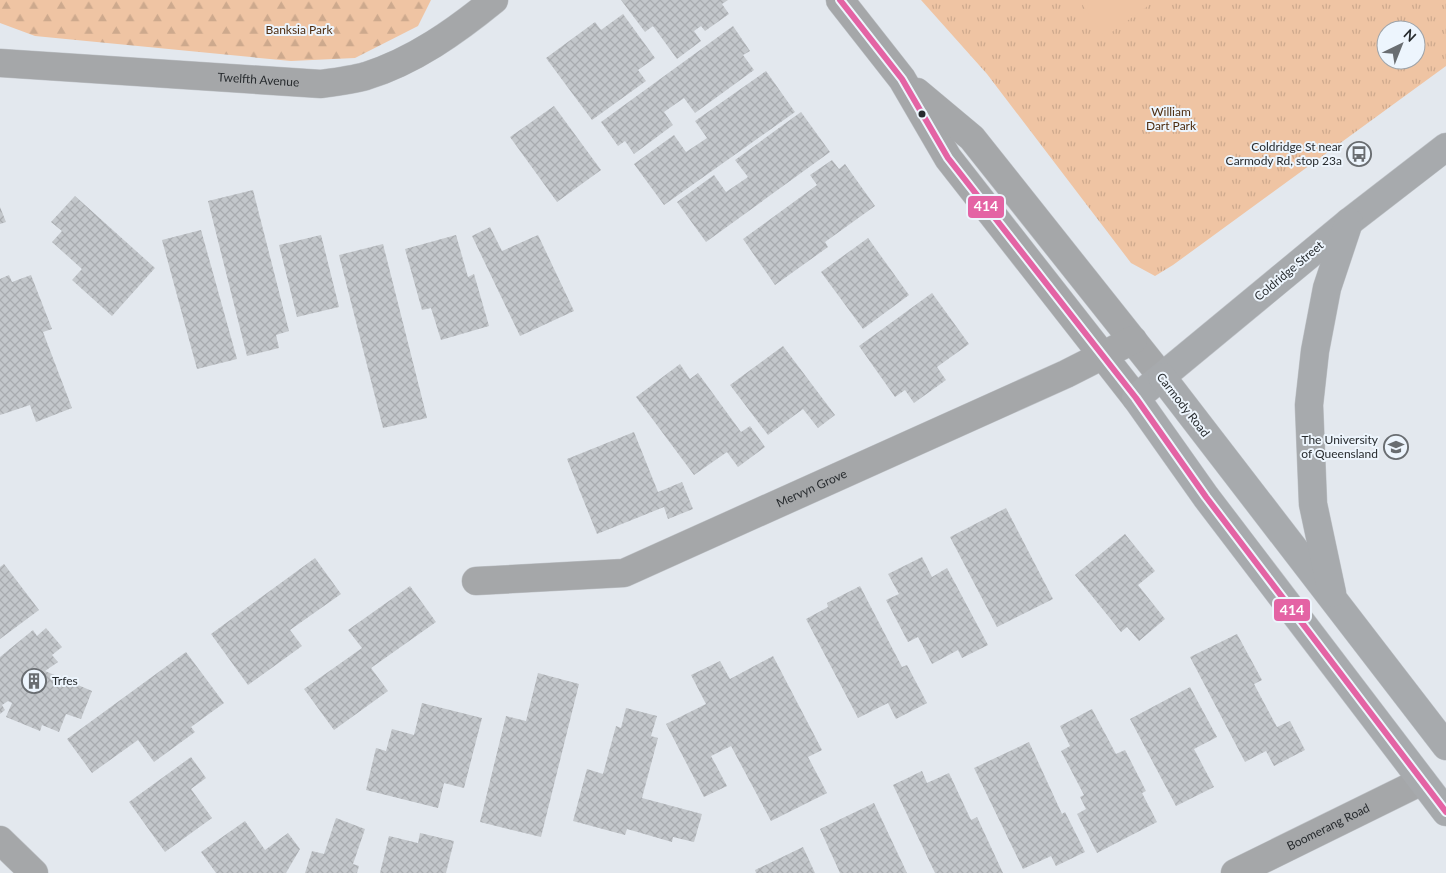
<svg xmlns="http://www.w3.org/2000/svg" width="1446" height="873" viewBox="0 0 1446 873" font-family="Lato,sans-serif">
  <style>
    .forest { fill: url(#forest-firs) }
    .park { fill: url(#park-tufts); fill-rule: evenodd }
    .pitch { fill: #efc4a3 }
    .building { fill: url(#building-cross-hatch) }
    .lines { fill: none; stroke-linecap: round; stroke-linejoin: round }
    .minor-casing { stroke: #c2c6cb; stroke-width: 29 }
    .major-casing { stroke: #c2c6cb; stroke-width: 29 }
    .minor { stroke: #a5a7a9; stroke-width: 28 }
    .major { stroke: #a7aaad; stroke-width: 28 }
    .bus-1-casing { stroke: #edf5fd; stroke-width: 10 }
    .bus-1 { stroke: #e463a4; stroke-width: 6 }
    .bus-dot { fill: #272b2e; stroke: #edf5fd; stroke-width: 2 }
    .labels { text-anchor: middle; stroke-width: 4; stroke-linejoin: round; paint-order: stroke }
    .park-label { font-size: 12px; fill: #4e2d10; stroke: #edf5fd }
    .street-label { font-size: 12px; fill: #272b2e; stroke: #edf5fd }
    .poi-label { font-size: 12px; fill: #272b2e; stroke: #edf5fd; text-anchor: end }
    .line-badge { stroke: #edf5fd; stroke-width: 2 }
    .badge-label { font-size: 14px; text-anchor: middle; font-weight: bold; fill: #fff }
  </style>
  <defs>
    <pattern id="forest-firs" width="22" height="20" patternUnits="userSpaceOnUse" patternTransform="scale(1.25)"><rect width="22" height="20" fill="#efc4a3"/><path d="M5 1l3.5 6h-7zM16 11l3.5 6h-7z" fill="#cda98d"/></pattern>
    <pattern id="park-tufts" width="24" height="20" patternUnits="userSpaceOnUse" patternTransform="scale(1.25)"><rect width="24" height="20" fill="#efc4a3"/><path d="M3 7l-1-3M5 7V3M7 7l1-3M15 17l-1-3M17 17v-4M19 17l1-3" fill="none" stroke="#cda98d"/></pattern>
    <pattern id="building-cross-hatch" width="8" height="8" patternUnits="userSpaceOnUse" patternTransform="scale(1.25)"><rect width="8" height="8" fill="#c3c7cb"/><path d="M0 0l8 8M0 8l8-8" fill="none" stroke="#a8abaf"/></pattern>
  </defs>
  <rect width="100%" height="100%" fill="#e3e8ee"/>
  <path class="forest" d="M0,0H431L418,26L355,58L291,61L35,36L0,23Z"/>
  <path class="park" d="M921,0H1446V66L1173,265L1155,276L1131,263L987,74ZM1386,30H1416V60H1386Z"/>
  <path class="pitch" d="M1079,0H1156L1105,37Z"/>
  <g class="building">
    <path d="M621,0H728L722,4L729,14L705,31L701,26L694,31L701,41L677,59L653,26L645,32Z"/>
    <path d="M623,14L655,58L638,70L646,81L592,120L546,58L595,22L601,30Z"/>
    <path d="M733,26L750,51L743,55L754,70L695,113L684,98L664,112L673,125L634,154L625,141L618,146L601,122Z"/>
    <path d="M766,71L795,112L664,205L634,164L674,135L686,152L707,138L695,121Z"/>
    <path d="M554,106L601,170L557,202L510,137Z"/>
    <path d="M801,112L830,152L706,242L677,202L714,175L726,192L748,177L735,160Z"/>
    <path d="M832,160L839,169L845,164L875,206L825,242L828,247L775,285L743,239L817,185L810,175Z"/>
    <path d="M253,190L289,331L276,335L279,348L247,356L208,201Z"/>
    <path d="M75,196L155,268L112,316L72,280L82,269L52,242L62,231L51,222Z"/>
    <path d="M0,207L6,222L0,224Z"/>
    <path d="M490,227L502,251L538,235L574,311L520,336L472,236Z"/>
    <path d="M201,230L237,359L197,369L162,240Z"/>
    <path d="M321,235L339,307L297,317L279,245Z"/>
    <path d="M456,235L468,277L474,274L489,326L441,340L431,308L422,310L405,249Z"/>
    <path d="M868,238L909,295L863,329L821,272Z"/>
    <path d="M383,244L427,418L383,428L339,255Z"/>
    <path d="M9,275L12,282L31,275L52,329L43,332L72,408L36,422L30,405L0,415V279Z"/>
    <path d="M932,293L969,344L937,367L946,380L914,403L905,390L895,397L859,346Z"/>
    <path d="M783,346L835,415L818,428L803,409L768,435L730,385Z"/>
    <path d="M680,364L690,379L698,373L741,432L750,426L765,447L738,467L727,452L694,475L636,397Z"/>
    <path d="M634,432L658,492L682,482L693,509L668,519L664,507L597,534L567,459Z"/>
    <path d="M1006,508L1053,599L997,627L950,537Z"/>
    <path d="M1125,534L1155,571L1138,585L1165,619L1139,641L1127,627L1121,632L1075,575Z"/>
    <path d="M922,557L932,577L947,568L988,645L962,658L958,650L932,664L918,637L908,642L886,600L899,594L888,574Z"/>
    <path d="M315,558L341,594L290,630L302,646L248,685L211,634Z"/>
    <path d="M4,564L39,610L0,639V567Z"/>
    <path d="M410,586L436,622L371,668L388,691L334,730L304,689L362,648L348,630Z"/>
    <path d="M860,586L902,667L907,665L927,703L896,719L888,703L858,718L806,619L828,607L827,603Z"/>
    <path d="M46,628L62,647L52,655L58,662L45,671L92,691L81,719L66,714L59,732L42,725L40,731L6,717L12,703L8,701L2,705L5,710L0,714V657L33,630L37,636Z"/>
    <path d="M1237,634L1262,680L1254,684L1277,727L1290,721L1305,750L1274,766L1266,751L1245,762L1190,657Z"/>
    <path d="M186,652L224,703L191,727L195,732L154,762L138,740L92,773L67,739Z"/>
    <path d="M773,656L822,750L808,757L827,793L771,821L731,746L711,756L727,786L704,797L666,724L706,704L691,675L720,661L730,679Z"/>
    <path d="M538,673L579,684L541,837L480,822L506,716L526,721Z"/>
    <path d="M1190,687L1217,737L1194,749L1214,787L1176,806L1130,719Z"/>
    <path d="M422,703L482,718L464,788L444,783L438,808L366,790L376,748L386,751L392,729L414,735Z"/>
    <path d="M626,708L657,716L651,736L658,738L642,798L702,814L694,842L673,837L672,842L627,829L625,835L573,821L587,769L603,774L616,726L621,728Z"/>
    <path d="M1092,709L1116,754L1125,750L1146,791L1142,793L1157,822L1097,853L1077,814L1086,809L1080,797L1084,795L1061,751L1070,746L1060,726Z"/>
    <path d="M1029,742L1062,814L1065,812L1085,852L1056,866L1051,856L1023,869L974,768Z"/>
    <path d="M191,757L206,778L191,789L212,818L165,852L129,802Z"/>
    <path d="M922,771L927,783L949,773L971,820L977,817L1003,873H935L893,785Z"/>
    <path d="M874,803L907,873H840L820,829Z"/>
    <path d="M336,818L365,829L353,864L359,866L357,873H305L312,851L324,854Z"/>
    <path d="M245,821L265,850L288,833L300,849L286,873H216L201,852Z"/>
    <path d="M420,833L454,841L446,873H380L389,836L418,843Z"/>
    <path d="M803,847L815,873H756L755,870Z"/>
  </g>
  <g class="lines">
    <defs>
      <g id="minor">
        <path d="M840,0L902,79L948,158L1136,398"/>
        <path id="s1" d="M0,63L321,84C336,82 352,80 366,76C414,61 456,31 494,0"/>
        <path d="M917,92L972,138L1162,377"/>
        <path id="s2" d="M476,581L624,573L1066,374L1133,340"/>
        <path d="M0,840L34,873"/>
        <path id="s3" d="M1235,873L1422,781"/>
      </g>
      <g id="major">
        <path d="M1446,147L1349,222L1136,398L1206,497L1446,812"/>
        <path d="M1162,377L1446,746"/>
        <path d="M1332,593L1313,504L1309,405L1315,351L1327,288L1349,222"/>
      </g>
    </defs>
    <use href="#minor" class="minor-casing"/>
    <use href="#major" class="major-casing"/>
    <use href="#minor" class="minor"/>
    <use href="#major" class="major"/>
    <defs>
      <path id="bus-1" d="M840,0L902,79L948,158L1136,398L1206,497L1446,812"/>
    </defs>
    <use href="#bus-1" class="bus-1-casing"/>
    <use href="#bus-1" class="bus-1"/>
  </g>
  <defs>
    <symbol id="bus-ring" viewBox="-11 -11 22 22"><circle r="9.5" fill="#edf5fd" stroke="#696d71" stroke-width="1.5"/><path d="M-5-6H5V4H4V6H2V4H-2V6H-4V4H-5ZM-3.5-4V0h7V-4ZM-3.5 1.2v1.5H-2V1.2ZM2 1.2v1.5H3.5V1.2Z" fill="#696d71"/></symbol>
    <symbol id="university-ring" viewBox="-11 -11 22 22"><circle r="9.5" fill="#edf5fd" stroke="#696d71" stroke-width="1.5"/><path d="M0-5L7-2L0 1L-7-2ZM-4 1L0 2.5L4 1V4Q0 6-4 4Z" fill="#696d71"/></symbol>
    <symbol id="building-ring" viewBox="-11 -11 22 22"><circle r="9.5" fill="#edf5fd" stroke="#696d71" stroke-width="1.5"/><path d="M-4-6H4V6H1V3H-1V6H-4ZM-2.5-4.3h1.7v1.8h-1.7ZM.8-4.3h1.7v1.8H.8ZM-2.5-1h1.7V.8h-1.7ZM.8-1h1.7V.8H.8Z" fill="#696d71"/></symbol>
  </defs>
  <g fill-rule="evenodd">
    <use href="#bus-ring" x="1345" y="140" width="28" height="28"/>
    <use href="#university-ring" x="1382" y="433" width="28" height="28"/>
    <use href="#building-ring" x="20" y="667" width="28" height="28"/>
  </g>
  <circle class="bus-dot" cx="922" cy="114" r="4.5"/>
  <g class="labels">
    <g class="park-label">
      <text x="299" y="34">Banksia Park</text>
      <text x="1171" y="116">William<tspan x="1171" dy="14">Dart Park</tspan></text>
    </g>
    <g class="street-label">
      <text dy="4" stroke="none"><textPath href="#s1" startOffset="259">Twelfth Avenue</textPath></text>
      <text transform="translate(1289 271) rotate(-40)" y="4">Coldridge Street</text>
      <text transform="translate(1183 405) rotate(52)" y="4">Carmody Road</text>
      <text dy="4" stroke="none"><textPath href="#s2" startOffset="354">Mervyn Grove</textPath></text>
      <text dy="4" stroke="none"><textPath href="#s3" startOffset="104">Boomerang Road</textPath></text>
    </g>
    <g class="poi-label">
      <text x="1342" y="151">Coldridge St near<tspan x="1342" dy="14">Carmody Rd, stop 23a</tspan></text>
      <text x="1378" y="444">The University<tspan x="1378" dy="14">of Queensland</tspan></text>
      <text x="52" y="685" text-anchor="start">Trfes</text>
    </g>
  </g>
  <g class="line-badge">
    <rect x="967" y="195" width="38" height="24" rx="5" fill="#e463a4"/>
    <rect x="1273" y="598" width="38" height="24" rx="5" fill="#e463a4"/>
  </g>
  <g class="badge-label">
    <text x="986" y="211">414</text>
    <text x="1292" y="615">414</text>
  </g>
  <g transform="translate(1401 45) rotate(43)"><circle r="24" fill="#edf5fd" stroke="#9ea4aa"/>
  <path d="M0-4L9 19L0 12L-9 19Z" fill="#696d71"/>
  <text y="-8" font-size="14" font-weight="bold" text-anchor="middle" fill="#272b2e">N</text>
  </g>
</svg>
